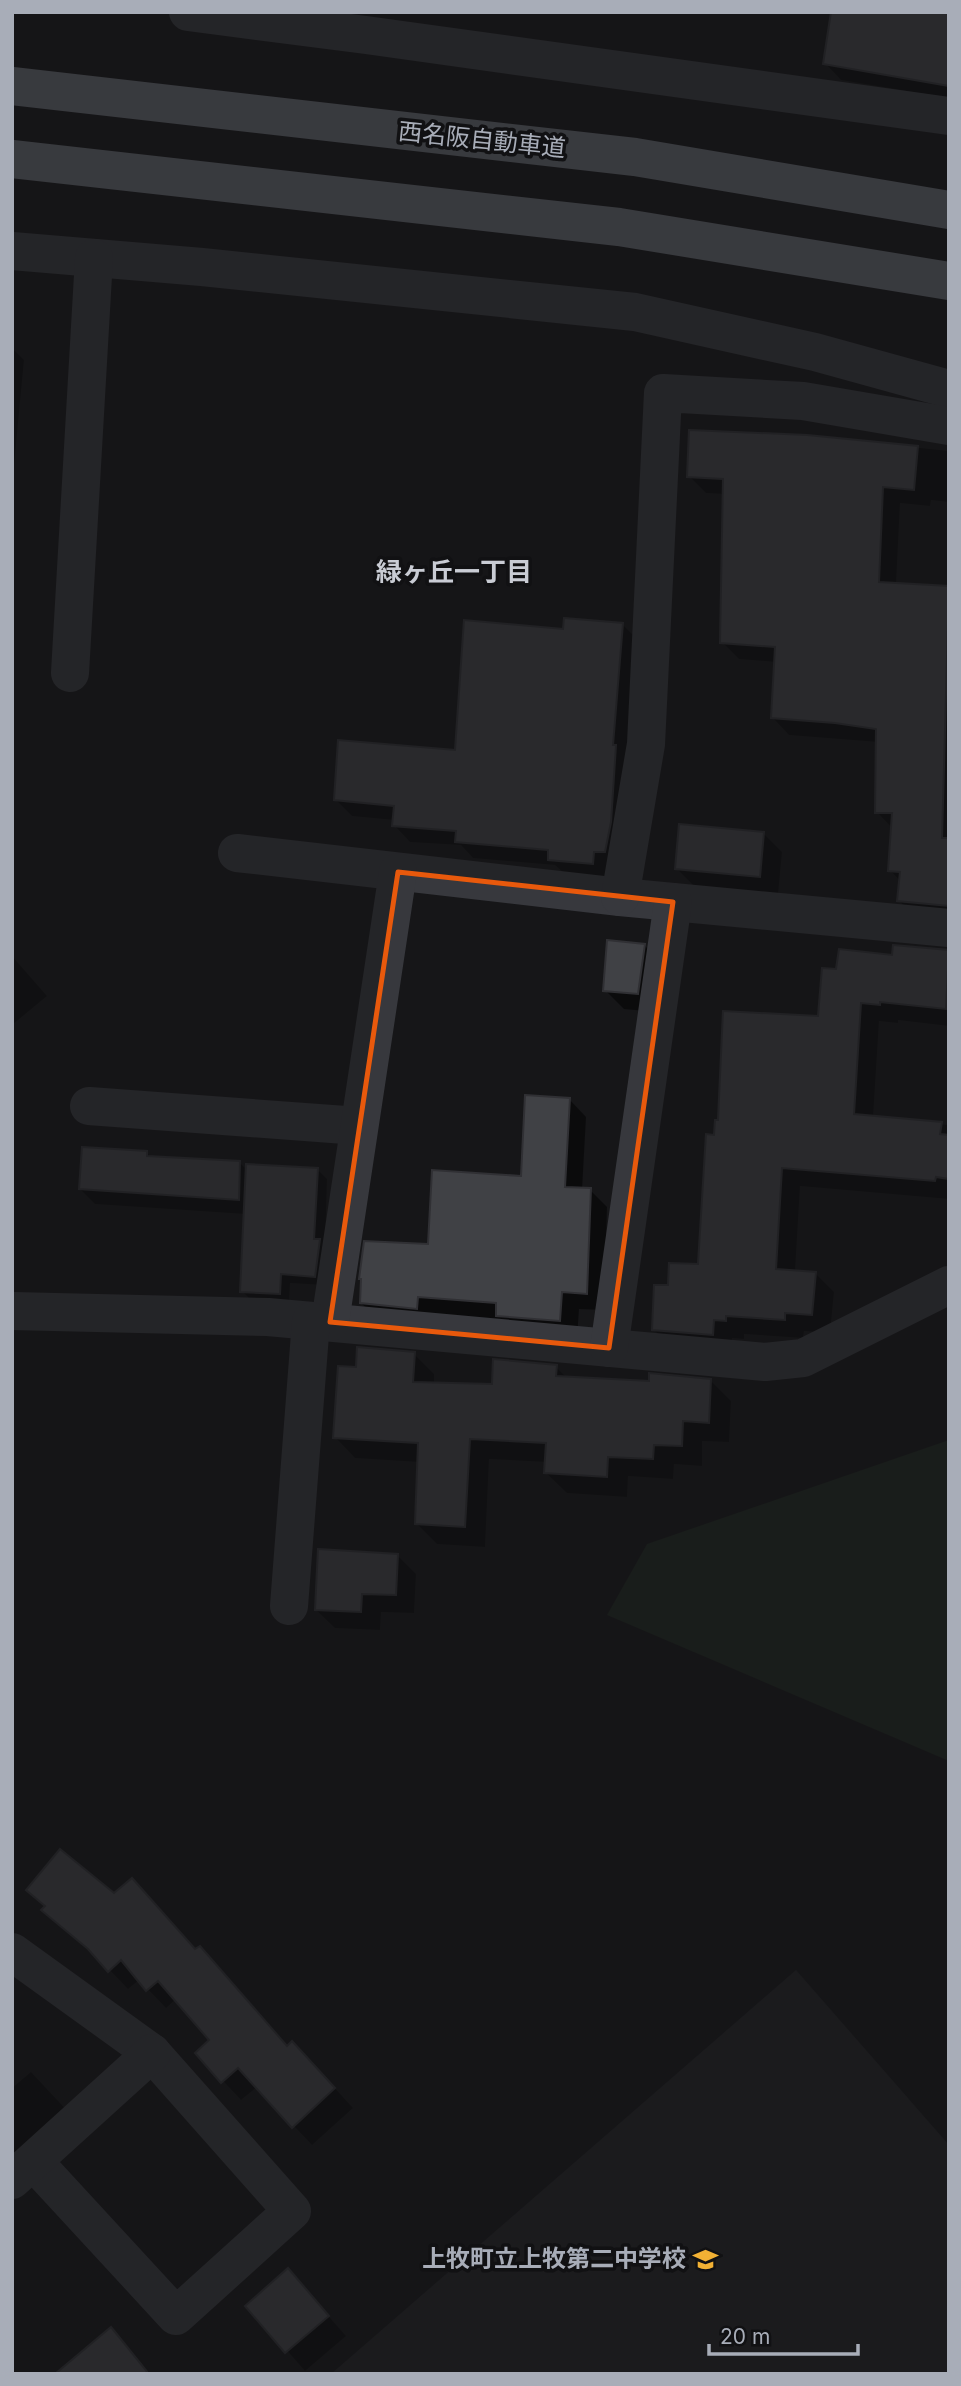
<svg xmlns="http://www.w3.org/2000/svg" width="961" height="2386" viewBox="0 0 961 2386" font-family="Inter,'Noto Sans JP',sans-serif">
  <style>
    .built { fill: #222225 }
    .green { fill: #1e261f }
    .shadow { fill: #0007 }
    .building { fill: #404145; stroke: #303034; stroke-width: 2 }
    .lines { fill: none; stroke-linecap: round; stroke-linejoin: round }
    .minor { stroke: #37383d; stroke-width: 38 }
    .motorway { stroke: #63666e; stroke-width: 38 }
    .marked { fill: none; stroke: #e8590c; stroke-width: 5; stroke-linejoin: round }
    .labels { text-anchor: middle; stroke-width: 7; stroke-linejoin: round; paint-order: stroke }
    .street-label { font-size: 24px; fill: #a8adb8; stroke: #111113 }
    .poi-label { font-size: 24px; font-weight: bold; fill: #a8adb8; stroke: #111113; text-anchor: end }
    .neighbourhood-label { font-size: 26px; font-weight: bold; fill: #c9ccd4; stroke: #111113 }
  </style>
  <rect width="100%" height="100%" fill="#161618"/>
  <path class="built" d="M796,1970L949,2145V2374H331Z"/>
  <path class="green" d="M949,1440V1761L607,1615L647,1544Z"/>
  <g class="shadow">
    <path d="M949,12V98L841,80L825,63Z"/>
    <path d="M12,348L24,360L13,476H12Z"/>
    <path d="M807,436L949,451V502L931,500L930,506L900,503L896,585L949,587V921L916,917L899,901L901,882L890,870L893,829L877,812L878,742L789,735L773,718L776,662L739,659L722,642L725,494L706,493L689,476Z"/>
    <path d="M622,624L639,641L629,760L609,879L566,875L555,865L473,858L461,845L410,842L394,825V820L352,816L335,799L456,752L565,631Z"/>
    <path d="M763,833L782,852L778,895L696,888L677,869Z"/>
    <path d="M644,945L663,964L656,1012L624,1009L605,990Z"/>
    <path d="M949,950V1026L898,1020V1023L879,1021L873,1118L949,1125V1199L800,1186L795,1272L815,1273L834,1292L830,1333L804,1331L803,1338L744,1334V1339L732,1338V1353L672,1348L653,1329L670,1287L700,1266L716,1137L819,1018L838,971L894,957Z"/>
    <path d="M12,956L47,996L12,1025Z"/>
    <path d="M569,1099L586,1117L582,1190H590L607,1207L604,1310L579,1309L577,1338L379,1320L361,1303L363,1281L360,1279L430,1246L522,1177Z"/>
    <path d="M146,1152L152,1158L240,1163L247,1170L317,1169L327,1179L324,1285L290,1283L289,1303L252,1301L242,1291L245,1214L95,1204L80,1189Z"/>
    <path d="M414,1354L434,1374V1384L493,1385L556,1367L567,1378L651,1383L711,1381L731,1401L729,1442L702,1441V1466L674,1464L673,1479L628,1476L627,1497L567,1493L546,1473L547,1462L489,1459L485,1547L437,1544L416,1523L419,1462L355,1458L335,1437L358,1369Z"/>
    <path d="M398,1556L416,1574L414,1613L381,1612L380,1630L335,1628L316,1610Z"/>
    <path d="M29,1890L114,1895L196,1951L200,1948L289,2047L311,2062L353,2108L312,2145L257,2087L241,2100L197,2053L212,2040L176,1999L166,2008L139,1980L128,1989L100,1960L62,1928L44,1910L46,1907Z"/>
    <path d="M31,2072L74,2118L12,2170V2088Z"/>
    <path d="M288,2270L346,2336L305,2371L248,2306Z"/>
    <path d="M111,2330L151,2374H64Z"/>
  </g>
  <g class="building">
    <path d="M831,12H949V86L823,64Z"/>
    <path d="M689,430L807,435L918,446L914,490L883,487L879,582L949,586L942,838H949V906L897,901L900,872L888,871L892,813H875L876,729L835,723L771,718L775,647L720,643L723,479L687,477Z"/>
    <path d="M564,618L623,623L613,745H616L611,822L605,852H594L593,864L548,860V850L455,842L456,831L392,826L394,806L334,800L338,740L455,750L464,620L563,629Z"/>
    <path d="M679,824L764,832L760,877L675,869Z"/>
    <path d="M607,940L645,944L638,994L603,991Z"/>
    <path d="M893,945L949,950L946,1009L880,1002V1005L861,1003L854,1114L942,1122L940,1134L949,1135V1179L936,1177L935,1181L782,1168L776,1269L816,1272L812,1315L785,1313V1320L726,1316V1321L714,1320L713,1335L652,1330L654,1285H668L669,1263L698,1264L706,1134L714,1135L715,1120H718L723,1011L818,1016L822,968L836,969L839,949L892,955Z"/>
    <path d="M525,1095L570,1098L565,1187L591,1188L587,1294L562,1292L560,1321L496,1316V1303L418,1297L417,1309L360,1303L361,1279H359L364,1241L428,1244L432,1170L521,1176Z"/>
    <path d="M82,1147L147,1151V1156L240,1161L239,1200L79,1189Z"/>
    <path d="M246,1164L318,1168L314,1239H320L315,1277L281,1274L280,1294L240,1292Z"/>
    <path d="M357,1347L415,1352L413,1382L492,1384L493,1359L557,1365L556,1376L649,1381V1373L711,1379L709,1423L683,1421L682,1446L654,1445L653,1459L608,1457L607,1477L544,1473L546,1443L470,1439L465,1527L415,1524L418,1443L333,1438L338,1366L356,1367Z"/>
    <path d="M318,1549L398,1554L396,1595L362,1594L361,1612L315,1610Z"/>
    <path d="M60,1849L114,1893L132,1878L195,1949L200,1946L287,2046L292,2041L335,2088L292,2128L238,2068L221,2083L195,2053L209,2040L158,1981L146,1991L121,1960L108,1972L88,1949L41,1910L45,1906L26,1890Z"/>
    <path d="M288,2268L329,2316L285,2353L245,2306Z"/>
    <path d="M111,2327L149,2374H55Z"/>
  </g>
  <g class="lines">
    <g class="minor">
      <path d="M188,12L366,35L949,116"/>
      <path d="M12,251L202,267L635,312L815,352L949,389"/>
      <path d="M70,673L94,258"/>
      <path d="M237,853L620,897L949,928"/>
      <path d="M620,897L646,744L663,393L803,401L949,426"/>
      <path d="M89,1106L359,1126"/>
      <path d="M12,1311L268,1317L765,1362L803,1358L949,1285"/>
      <path d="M330,1322L398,872"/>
      <path d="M609,1348L673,902"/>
      <path d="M289,1606L311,1321"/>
      <path d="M12,1952L152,2053L292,2211L176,2316L34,2162"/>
      <path d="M12,2180L152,2053"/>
    </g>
    <g class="motorway">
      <path d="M12,86L635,157L949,210"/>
      <path d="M12,159L619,227L949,281"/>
    </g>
  </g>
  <path d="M0 0H961V2386H0ZM398,872L673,902L609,1348L330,1322Z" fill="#161618" fill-opacity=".55" fill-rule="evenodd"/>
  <path class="marked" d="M398,872L673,902L609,1348L330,1322Z"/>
  <defs>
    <symbol id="school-bare" viewBox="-9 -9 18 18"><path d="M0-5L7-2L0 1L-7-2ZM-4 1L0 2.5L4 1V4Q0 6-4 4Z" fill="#f2b134" stroke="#111113" stroke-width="2.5" paint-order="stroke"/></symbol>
  </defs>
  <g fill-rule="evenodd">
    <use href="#school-bare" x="688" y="2242" width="35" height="35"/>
  </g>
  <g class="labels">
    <g class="street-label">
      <text transform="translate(482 140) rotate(6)" y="8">西名阪自動車道</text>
    </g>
    <g class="poi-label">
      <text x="686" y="2267">上牧町立上牧第二中学校</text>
    </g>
    <g class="neighbourhood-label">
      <text x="454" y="581">緑ヶ丘一丁目</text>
    </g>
  </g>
  <rect width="961" height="2386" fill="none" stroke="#a8adb8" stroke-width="28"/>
  <path d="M709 2344v10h149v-10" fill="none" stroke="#a8adb8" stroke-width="3.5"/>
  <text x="720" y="2344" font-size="21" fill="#a8adb8" stroke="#111113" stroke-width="5" paint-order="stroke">20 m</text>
</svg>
